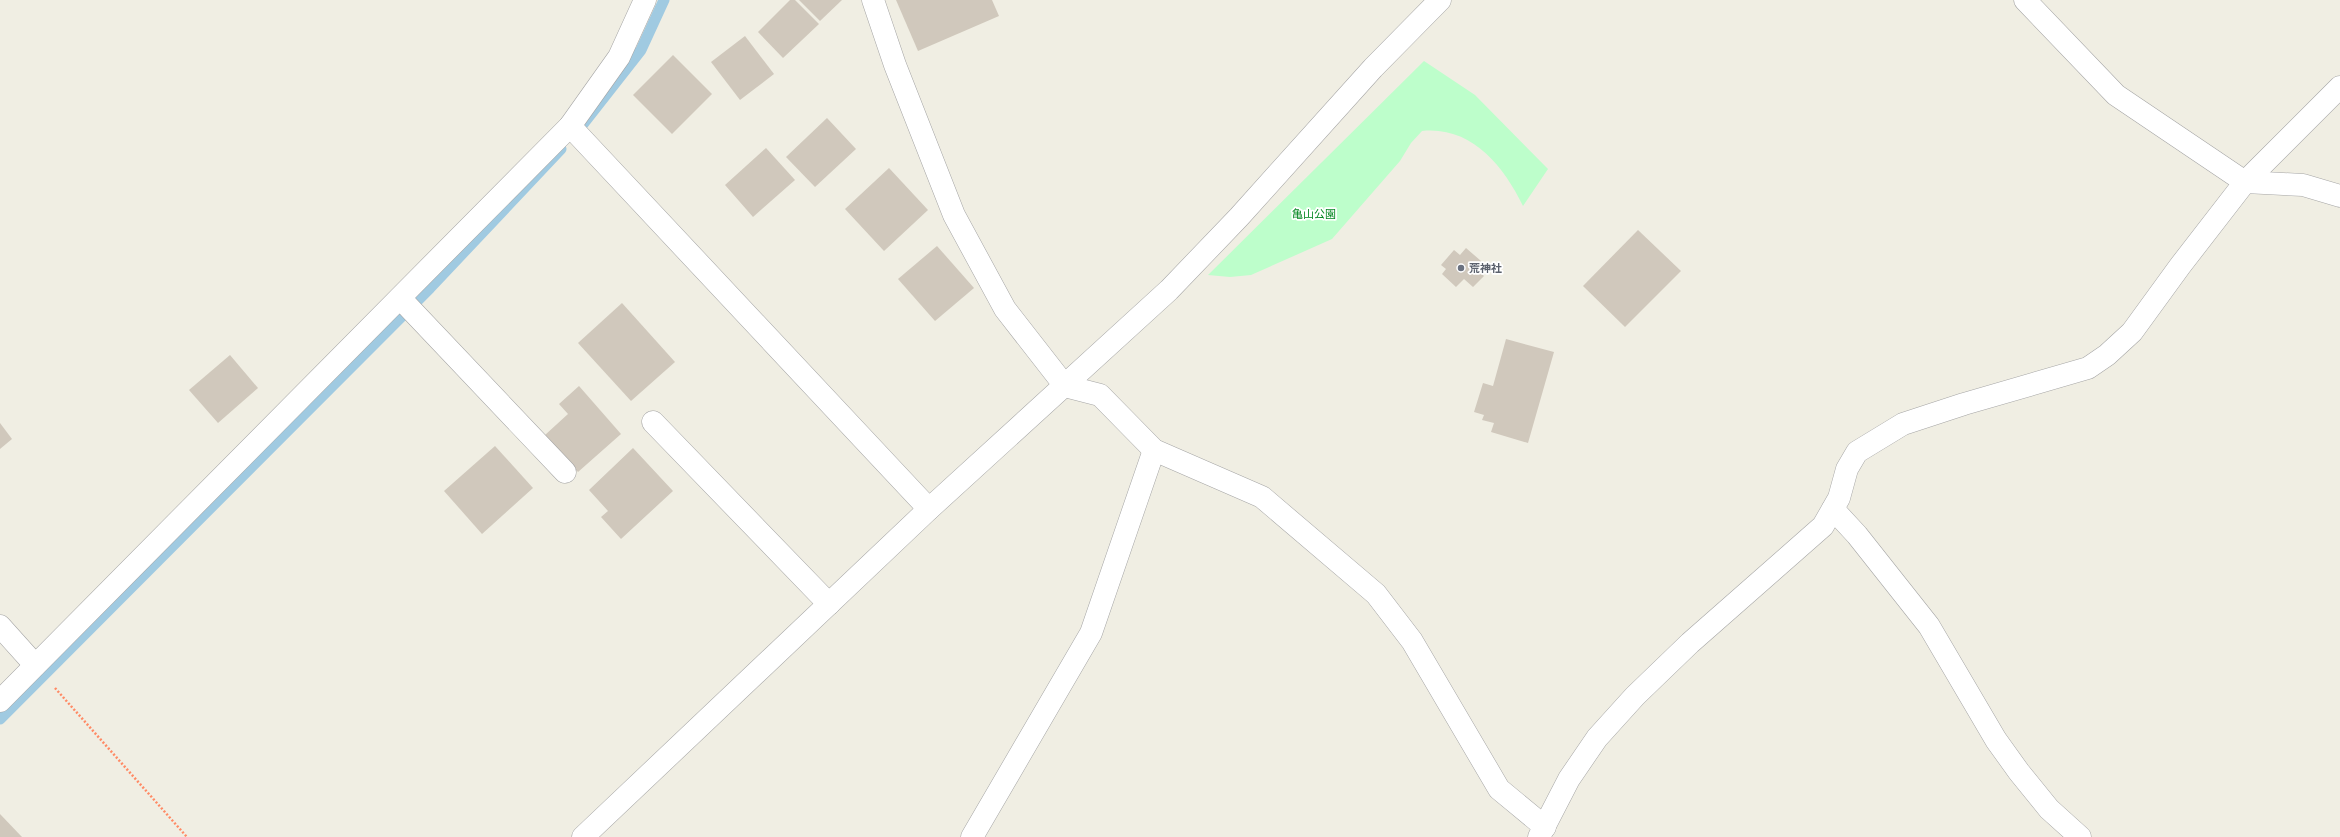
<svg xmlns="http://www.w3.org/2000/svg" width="2340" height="837" viewBox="0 0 2340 837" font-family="'PT Sans Narrow','Noto Sans JP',sans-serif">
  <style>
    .park { fill: #bdfecb }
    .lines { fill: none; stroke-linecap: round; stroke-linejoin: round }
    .stream { stroke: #a0cae1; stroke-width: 11 }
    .building { fill: #d0c8bc }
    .minor-casing { stroke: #a5a5a5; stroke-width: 23 }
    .path { stroke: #ff8a65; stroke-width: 2.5; stroke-dasharray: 2 2; stroke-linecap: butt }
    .minor { stroke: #fff; stroke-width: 22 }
    .worship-dot { fill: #6b7280; stroke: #fff; stroke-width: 1.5 }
    .labels { text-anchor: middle; stroke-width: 3.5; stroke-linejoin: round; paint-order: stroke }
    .park-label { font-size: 11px; fill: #02861f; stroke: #fff }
    .worship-label { font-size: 11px; font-weight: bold; fill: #5b616d; stroke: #fff; text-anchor: start }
  </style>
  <rect width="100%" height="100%" fill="#f0eee3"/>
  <path class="park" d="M1424,61L1475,95L1548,169L1523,206C1503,165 1471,126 1422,131L1411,143L1400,161L1332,239L1251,275L1230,277L1208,275Z"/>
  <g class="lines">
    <g class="stream">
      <path d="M583,124L641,50L664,0"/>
      <path d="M0,719L430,288L561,149"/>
    </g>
  </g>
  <g class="building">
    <path d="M790,0H795L819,24L783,58L758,32Z"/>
    <path d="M799,0H842L820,21Z"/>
    <path d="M896,0H992L999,16L918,51Z"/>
    <path d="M745,36L774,74L740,100L711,62Z"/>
    <path d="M673,55L712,94L672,134L633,95Z"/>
    <path d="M827,118L856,149L815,187L786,157Z"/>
    <path d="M766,148L795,180L753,217L725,185Z"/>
    <path d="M889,168L928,210L884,251L845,209Z"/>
    <path d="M1638,230L1681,271L1625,327L1583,286Z"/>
    <path d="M937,246L974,288L935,321L898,279Z"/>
    <path d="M1466,248L1481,261L1475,267L1484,276L1473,287L1464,279L1456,287L1442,274L1446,269L1441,265L1454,250L1460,255Z"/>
    <path d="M622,303L675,362L631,401L578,343Z"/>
    <path d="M1506,339L1554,352L1528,443L1491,432L1494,423L1482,420L1484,415L1474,412L1483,383L1493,386Z"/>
    <path d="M230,355L258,388L218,423L189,390Z"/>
    <path d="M579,386L621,434L578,472L545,435L568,414L559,404Z"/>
    <path d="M0,423L12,439L0,449Z"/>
    <path d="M495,446L533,488L482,534L444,491Z"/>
    <path d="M633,448L673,491L621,539L601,517L608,511L589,490Z"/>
    <path d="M0,814L22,837H0Z"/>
  </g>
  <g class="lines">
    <defs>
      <g id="minor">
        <path d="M873,0L895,65L954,215L1005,309L1065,386L1100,395L1154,450L1262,497L1376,594L1412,641L1499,789L1545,827"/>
        <path d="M2025,0L2116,95L2245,182L2303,185L2340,196"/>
        <path d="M570,126L929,509"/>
        <path d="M400,298L565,472"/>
        <path d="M653,422L829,604"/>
        <path d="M1833,509L1857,535L1929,626L1996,740L2019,772L2049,809L2080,837"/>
        <path d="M0,626L35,665"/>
        <path d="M0,701L570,126L619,57L645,0"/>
        <path d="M583,837L929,509L1169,290L1239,217L1373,68L1440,0"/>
        <path d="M972,837L1091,633L1154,450"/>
        <path d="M1539,837L1569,779L1597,738L1635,696L1690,643L1823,526L1839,498L1847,469L1857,452L1903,424L1964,404L2088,368L2107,355L2132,332L2180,266L2245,182L2340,87"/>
      </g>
    </defs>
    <use href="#minor" class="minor-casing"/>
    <path class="path" d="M55,688L187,837"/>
    <use href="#minor" class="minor"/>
  </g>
  <circle class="worship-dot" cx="1461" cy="268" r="4"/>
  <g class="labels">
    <g class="park-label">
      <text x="1314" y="218">亀山公園</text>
    </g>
    <g class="worship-label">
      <text x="1469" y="272">荒神社</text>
    </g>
  </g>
</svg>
